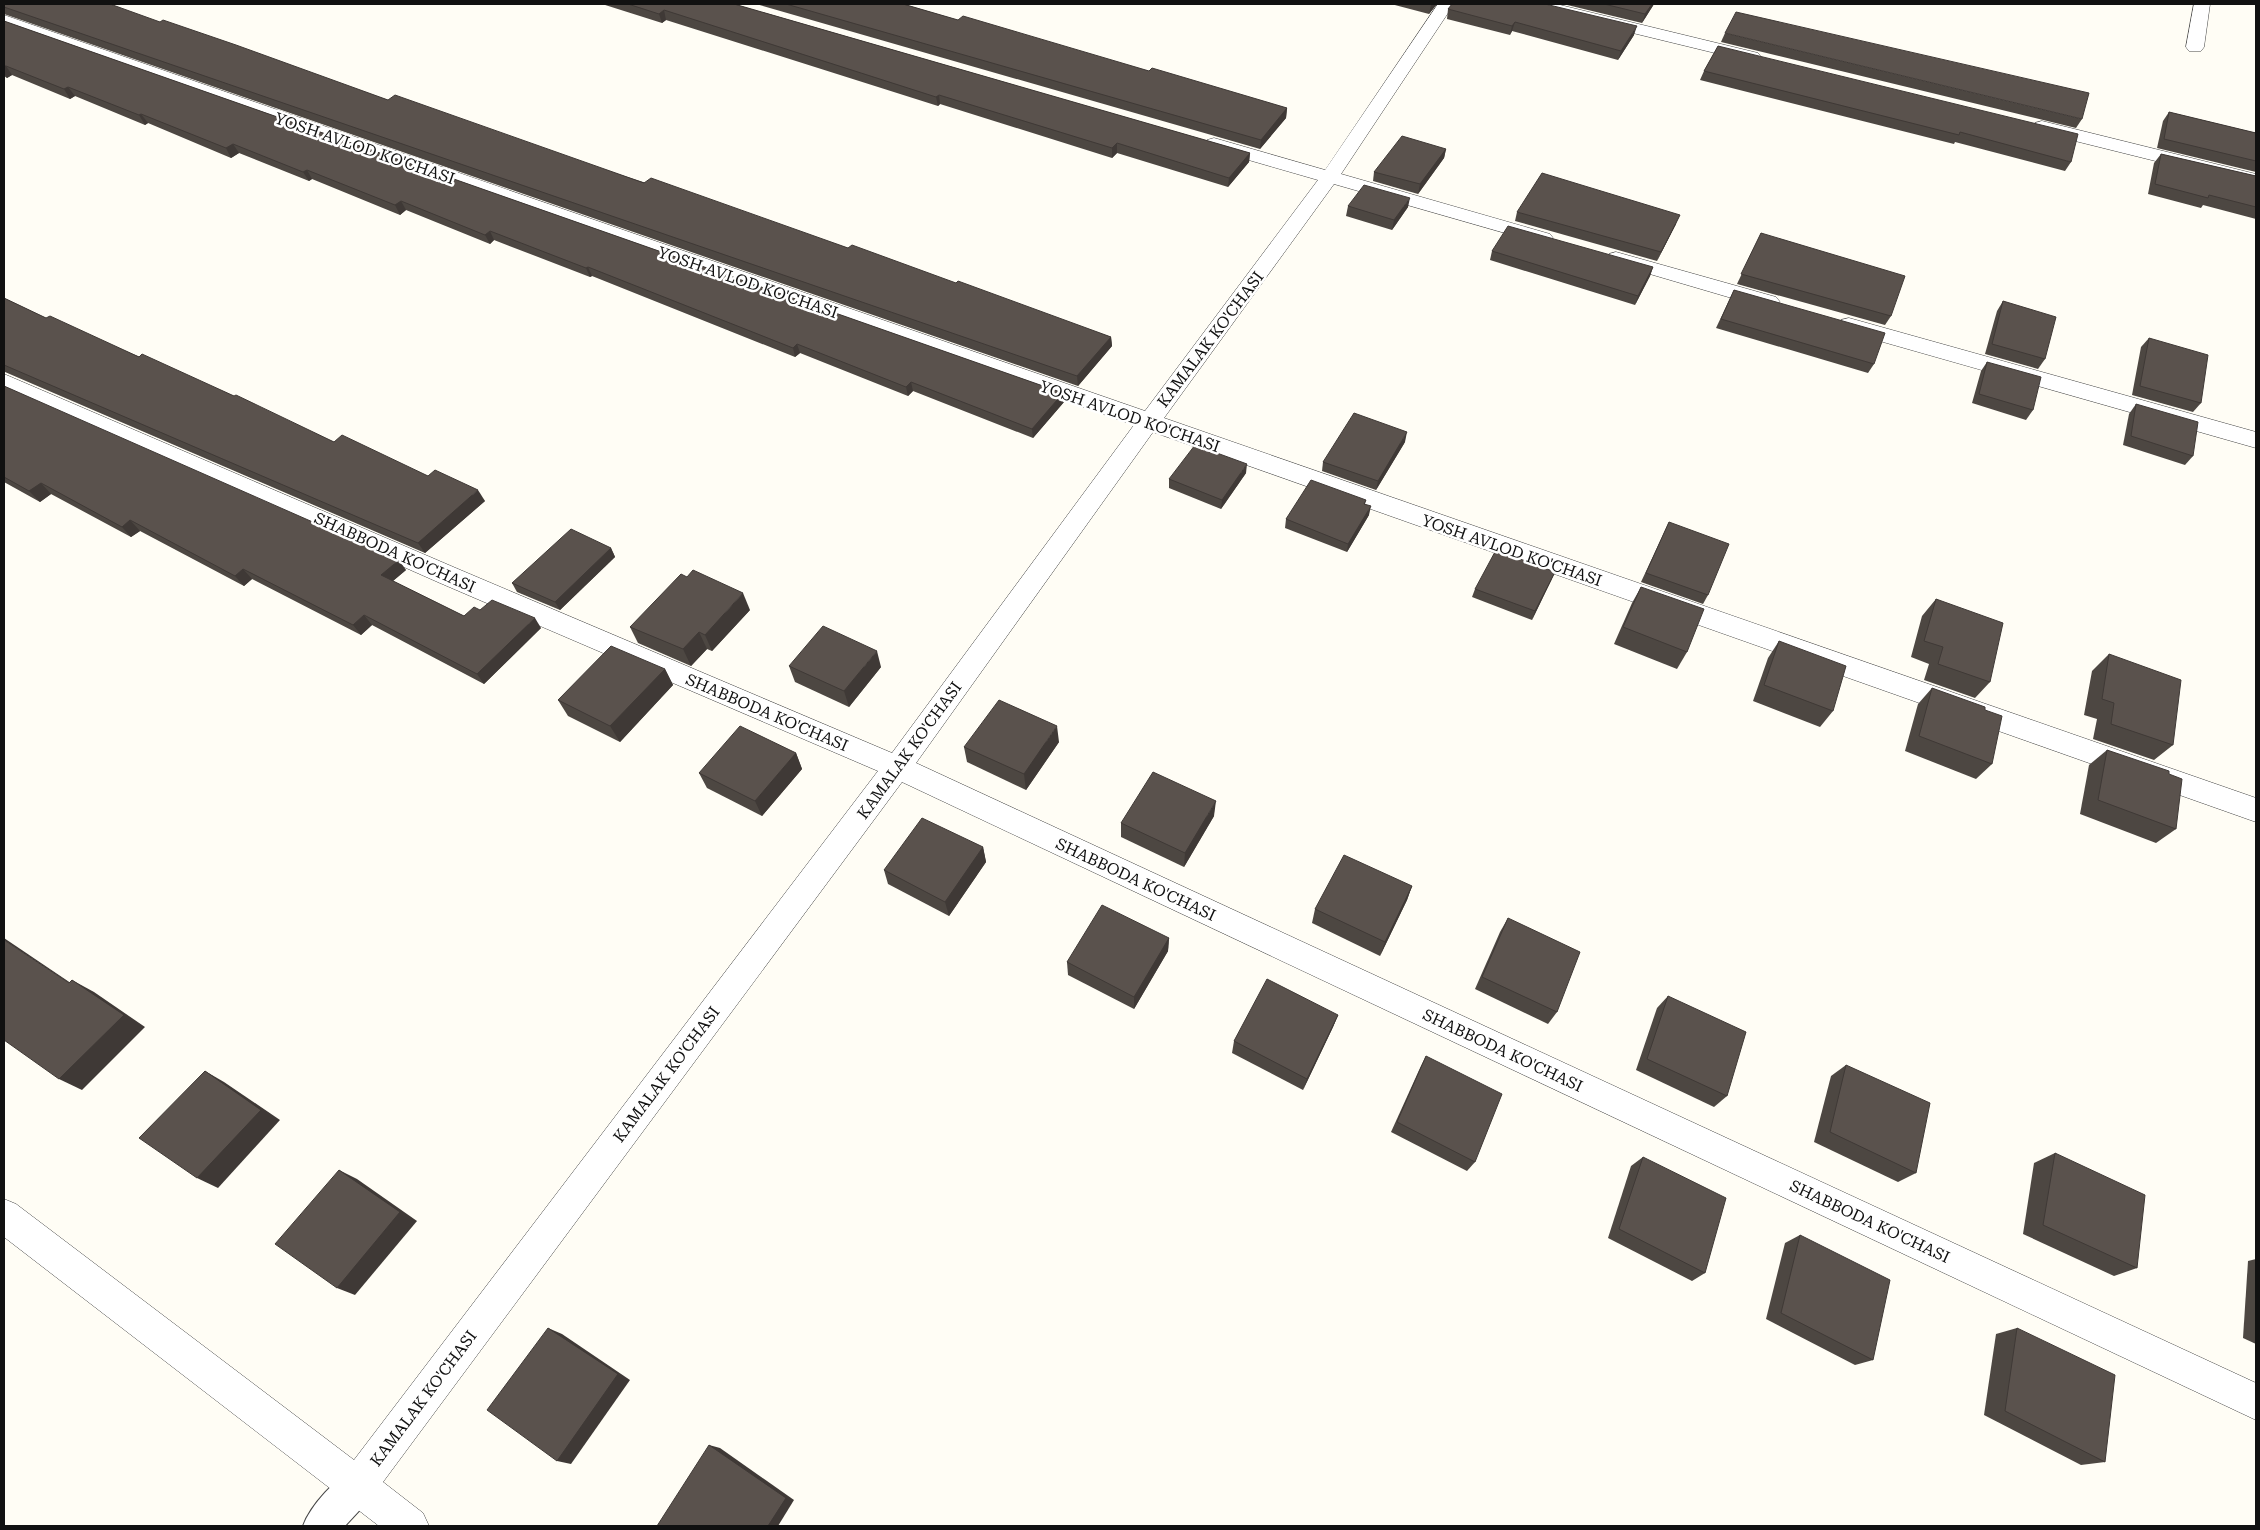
<svg xmlns="http://www.w3.org/2000/svg" width="2260" height="1530" viewBox="0 0 2260 1530" font-family="'Roboto Serif',serif">
  <style>
    .lines { fill: none; stroke-linecap: round; stroke-linejoin: round }
    .service-casing { stroke: #444; stroke-width: 2 }
    .minor-casing { stroke: #444; stroke-width: 1 }
    .service { fill: #fff; fill-rule: evenodd }
    .minor { fill: #fff; fill-rule: evenodd }
    .wall { fill: #4d4742 }
    .shaded-wall { fill: #3f3936 }
    .building { fill: #5a524d; stroke: #3f3936 }
    .labels { text-anchor: middle; stroke-width: 5; stroke-linejoin: round; paint-order: stroke }
    .street-label { font-size: 16px; fill: #111; stroke: #fff }
  </style>
  <rect width="100%" height="100%" fill="#fffdf5"/>
  <g class="lines">
    <defs>
      <path id="service" d="M357,1468L370,1473L375,1486L370,1499L345,1526H303C310,1506 337,1476 357,1468Z"/>
      <g id="minor">
        <path d="M1438,4H1454L1341,174L1550,234L1553,238L1550,242L1543,244L1334,184L1164,418L2256,798V822L1153,432L916,763L2256,1383V1420L902,782L383,1482L423,1513L429,1526H379L4,1237V1199L16,1204L354,1460L878,771L440,583L4,390V374L458,569L892,753L1134,425L4,26V15L1145,411L1318,180L1207,148L1205,144L1207,140L1214,138L1221,140L1325,170Z"/>
        <path d="M1528,4H1556L1758,53L1761,57L1758,61L1752,62L1530,8Z"/>
        <path d="M2194,4H2210L2204,47L2201,51H2189L2186,47Z"/>
        <path d="M2042,121L2256,174V186L2035,131L2033,127L2035,123Z"/>
        <path d="M1616,252L1776,297L1780,302L1776,307L1769,309L1609,262L1606,258L1609,254Z"/>
        <path d="M1849,318L2256,432V448L1841,330L1838,325L1841,320Z"/>
      </g>
    </defs>
    <use href="#service" class="service-casing"/>
    <use href="#minor" class="minor-casing"/>
    <use href="#service" class="service"/>
    <use href="#minor" class="minor"/>
  </g>
  <g class="wall">
    <path d="M4,4L160,22L388,100L848,248L1111,337L1112,346L1078,386L4,14Z"/>
    <path d="M602,4H734L1250,153L1249,162L1228,187L1117,153L1112,158L940,104L938,106L666,20L662,23Z"/>
    <path d="M756,4H903L958,20L1287,108L1286,118L1260,149Z"/>
    <path d="M1391,4H1437L1429,14Z"/>
    <path d="M1563,4H1654L1642,23Z"/>
    <path d="M1448,9L1634,35L1618,60L1512,31L1510,35L1447,19Z"/>
    <path d="M4,21L1063,393L1064,402L1033,438L913,391L908,396L800,353L795,357L592,276L590,277L494,240L490,244L406,210L400,215L312,179L309,181L239,153L231,158L148,123L145,125L75,96L70,99L12,75L7,78L4,76Z"/>
    <path d="M1725,33L2082,119L2076,128L1721,42Z"/>
    <path d="M1718,46L2071,162L2065,171L1955,142L1954,144L1700,80L1704,71Z"/>
    <path d="M2169,112L2256,133V172L2157,148L2163,121Z"/>
    <path d="M1446,149L1444,158L1418,194L1373,181L1374,172Z"/>
    <path d="M2161,154L2256,176V219L2203,205L2201,208L2148,194L2154,163Z"/>
    <path d="M1348,206L1408,207L1392,230L1346,216Z"/>
    <path d="M1517,212L1676,224L1657,261L1515,221Z"/>
    <path d="M1761,233L1891,316L1885,325L1737,284Z"/>
    <path d="M1492,251L1653,267L1650,276L1635,305L1490,260Z"/>
    <path d="M1734,290L1874,364L1868,373L1716,328Z"/>
    <path d="M4,298L46,318L234,396L334,442L428,476L485,501L425,553L5,372L4,373Z"/>
    <path d="M2003,301L2045,359L2038,369L1985,354L1997,311Z"/>
    <path d="M2149,338L2201,403L2193,412L2132,395L2141,347Z"/>
    <path d="M1987,362L2033,410L2026,420L1972,403L1981,371Z"/>
    <path d="M4,386L406,570L393,581L464,616L480,610L541,628L484,684L372,625L361,635L252,579L244,586L140,531L131,537L51,494L40,502L4,482Z"/>
    <path d="M2136,404L2193,456L2185,465L2123,445L2129,414Z"/>
    <path d="M1405,442L1376,490L1322,471L1323,462Z"/>
    <path d="M1246,473L1221,509L1169,488V479Z"/>
    <path d="M1366,500L1365,504L1369,515L1347,552L1285,528L1286,519Z"/>
    <path d="M1669,522L1708,595L1703,604L1641,582Z"/>
    <path d="M611,548L615,557L560,610L517,592L512,583Z"/>
    <path d="M1555,572L1532,620L1472,597L1475,589Z"/>
    <path d="M1641,587L1687,652L1677,669L1614,644L1632,603Z"/>
    <path d="M1936,599L1990,682L1975,698L1924,680L1929,664L1911,657L1922,616Z"/>
    <path d="M750,610L712,651L707,649L691,666L638,643L630,627Z"/>
    <path d="M1779,641L1833,711L1820,727L1753,701L1768,658Z"/>
    <path d="M2109,654L2173,745L2154,760L2093,739L2097,719L2084,715L2092,671Z"/>
    <path d="M789,666L881,667L849,707L795,682Z"/>
    <path d="M665,669L673,685L620,742L568,716L558,700Z"/>
    <path d="M1932,688L1985,710L1992,764L1976,779L1905,751L1918,704Z"/>
    <path d="M1059,742L1026,790L967,762L964,747Z"/>
    <path d="M2107,750L2169,774L2176,829L2156,843L2080,814L2089,765Z"/>
    <path d="M796,753L802,769L762,816L707,788L699,773Z"/>
    <path d="M1214,816L1184,867L1121,837V823Z"/>
    <path d="M983,847L986,862L949,916L888,884L884,870Z"/>
    <path d="M1412,886L1407,900L1380,956L1312,923L1315,909Z"/>
    <path d="M1508,918L1557,1012L1548,1024L1475,989L1500,932Z"/>
    <path d="M1169,938L1168,951L1134,1009L1068,975L1067,962Z"/>
    <path d="M1668,996L1727,1096L1714,1107L1636,1070L1657,1008Z"/>
    <path d="M1338,1015L1333,1027L1303,1090L1232,1053L1234,1041Z"/>
    <path d="M1426,1056L1475,1162L1467,1171L1391,1132L1420,1068Z"/>
    <path d="M1846,1065L1916,1173L1898,1182L1814,1142L1831,1076Z"/>
    <path d="M2055,1153L2137,1268L2114,1276L2023,1234L2034,1163Z"/>
    <path d="M1643,1157L1705,1273L1692,1281L1608,1238L1631,1166Z"/>
    <path d="M1800,1235L1873,1360L1855,1365L1766,1319L1785,1243Z"/>
    <path d="M2256,1259V1344L2243,1338L2248,1261Z"/>
    <path d="M2017,1328L2105,1462L2081,1465L1984,1415L1996,1334Z"/>
  </g>
  <g class="shaded-wall">
    <path d="M1431,4H1437L1429,14L1431,5Z"/>
    <path d="M1652,4H1654L1642,23L1645,14Z"/>
    <path d="M664,10L666,20L662,23L659,14Z"/>
    <path d="M1515,22L1512,31L1510,35L1512,26Z"/>
    <path d="M1637,26L1634,35L1618,60L1621,51Z"/>
    <path d="M4,66H6L12,75L7,78L4,73Z"/>
    <path d="M68,87L75,96L70,99L64,89Z"/>
    <path d="M939,95L940,104L938,106L936,97Z"/>
    <path d="M1287,108L1286,118L1260,149L1261,140Z"/>
    <path d="M141,114L148,123L145,125L139,115Z"/>
    <path d="M1117,143V153L1112,158V148Z"/>
    <path d="M233,144L239,153L231,158L226,148Z"/>
    <path d="M1446,149L1444,158L1418,194L1420,184Z"/>
    <path d="M1250,153L1249,162L1228,187L1229,178Z"/>
    <path d="M307,170L312,179L309,181L303,172Z"/>
    <path d="M1410,198L1408,207L1392,230L1394,220Z"/>
    <path d="M401,201L406,210L400,215L395,205Z"/>
    <path d="M1680,215L1676,224L1657,261L1661,252Z"/>
    <path d="M490,231L494,240L490,244L485,235Z"/>
    <path d="M588,267L592,276L590,277L586,268Z"/>
    <path d="M1653,267L1650,276L1635,305L1638,296Z"/>
    <path d="M1111,337L1112,346L1078,386L1077,376Z"/>
    <path d="M797,344L800,353L795,357L793,348Z"/>
    <path d="M911,382L913,391L908,396L906,387Z"/>
    <path d="M1063,393L1064,402L1033,438L1032,429Z"/>
    <path d="M1407,432L1405,442L1376,490L1378,481Z"/>
    <path d="M1247,464L1246,473L1221,509L1222,500Z"/>
    <path d="M41,483L51,494L40,502L29,491Z"/>
    <path d="M478,490L485,501L425,553L418,543Z"/>
    <path d="M1371,506L1369,515L1347,552L1348,544Z"/>
    <path d="M130,520L140,531L131,537L122,527Z"/>
    <path d="M611,548L615,557L560,610L555,602Z"/>
    <path d="M399,560L406,570L388,585L381,575Z"/>
    <path d="M243,569L252,579L244,586L235,576Z"/>
    <path d="M1555,572L1551,581L1532,620L1535,611Z"/>
    <path d="M743,593L750,610L712,651L705,635Z"/>
    <path d="M364,615L372,625L361,635L353,625Z"/>
    <path d="M535,618L541,628L484,684L477,674Z"/>
    <path d="M699,632L707,649L691,666L683,649Z"/>
    <path d="M877,651L881,667L849,707L844,691Z"/>
    <path d="M665,669L673,685L620,742L610,726Z"/>
    <path d="M1057,726L1059,742L1026,790L1024,774Z"/>
    <path d="M796,753L802,769L762,816L755,801Z"/>
    <path d="M1216,801L1214,816L1184,867L1185,853Z"/>
    <path d="M983,847L986,862L949,916L945,902Z"/>
    <path d="M1412,886L1407,900L1380,956L1385,942Z"/>
    <path d="M4,938L90,996L69,983L4,940Z"/>
    <path d="M1169,938L1168,951L1134,1009V997Z"/>
    <path d="M72,980L94,992L145,1027L82,1090L59,1079Z"/>
    <path d="M1338,1015L1333,1027L1303,1090L1307,1079Z"/>
    <path d="M205,1071L224,1082L280,1120L218,1188L197,1178Z"/>
    <path d="M339,1170L357,1179L417,1221L355,1295L337,1288Z"/>
    <path d="M548,1328L562,1334L630,1380L571,1464L557,1461Z"/>
    <path d="M709,1445L720,1448L794,1500L778,1526H768Z"/>
  </g>
  <g class="building">
    <path d="M4,4H110L160,22L163,20L236,45L388,100L395,95L644,183L651,178L848,248L852,245L956,283L958,281L1111,337L1077,376L4,7Z"/>
    <path d="M628,4H734L1250,153L1229,178L1117,143L1112,148L939,95L936,97L664,10L659,14Z"/>
    <path d="M786,4H903L958,20L963,16L1149,71L1152,68L1287,108L1261,140Z"/>
    <path d="M1452,4H1545L1637,26L1621,51L1515,22L1512,26L1448,9Z"/>
    <path d="M1604,4H1652L1645,14Z"/>
    <path d="M1736,12L2089,93L2082,119L1725,33Z"/>
    <path d="M4,21L1063,393L1032,429L911,382L906,387L797,344L793,348L588,267L586,268L490,231L485,235L401,201L395,205L307,170L303,172L233,144L226,148L141,114L139,115L68,87L64,89L6,66H4Z"/>
    <path d="M1718,46L2078,134L2071,162L1960,132L1959,135L1704,71Z"/>
    <path d="M2169,112L2256,133V161L2164,139Z"/>
    <path d="M1402,136L1446,149L1420,184L1374,172Z"/>
    <path d="M2161,154L2256,176V207L2209,195L2208,198L2155,184Z"/>
    <path d="M1542,173L1680,215L1661,252L1517,212Z"/>
    <path d="M1364,185L1410,198L1394,220L1348,206Z"/>
    <path d="M1508,226L1653,267L1638,296L1492,251Z"/>
    <path d="M1761,233L1905,276L1891,316L1741,274Z"/>
    <path d="M1734,290L1885,333L1874,364L1721,319Z"/>
    <path d="M4,298L46,318L50,316L139,357L142,354L234,396L236,395L334,442L342,435L428,476L435,470L478,490L418,543L4,365Z"/>
    <path d="M2003,301L2056,317L2045,359L1992,344Z"/>
    <path d="M2149,338L2208,355L2201,403L2140,386Z"/>
    <path d="M1987,362L2041,377L2033,410L1979,394Z"/>
    <path d="M4,386L399,560L381,575L464,616L474,607L480,610L492,600L535,618L477,674L364,615L353,625L243,569L235,576L130,520L122,527L41,483L29,491L4,477Z"/>
    <path d="M2136,404L2198,422L2193,456L2131,436Z"/>
    <path d="M1354,413L1407,432L1378,481L1323,462Z"/>
    <path d="M1195,445L1247,464L1222,500L1169,479Z"/>
    <path d="M1311,480L1366,500L1364,504L1371,506L1348,544L1286,519Z"/>
    <path d="M1669,522L1729,544L1708,595L1646,573Z"/>
    <path d="M571,529L611,548L555,602L512,583Z"/>
    <path d="M1496,550L1555,572L1535,611L1475,589Z"/>
    <path d="M693,570L743,593L705,635L699,632L683,649L630,627L681,574L687,577Z"/>
    <path d="M1641,587L1704,609L1687,652L1623,627Z"/>
    <path d="M1936,599L2003,623L1990,682L1938,664L1943,647L1924,641Z"/>
    <path d="M823,626L877,651L844,691L789,666Z"/>
    <path d="M1779,641L1846,666L1833,711L1764,685Z"/>
    <path d="M611,646L665,669L610,726L558,700Z"/>
    <path d="M2109,654L2181,680L2173,745L2111,724L2114,703L2102,699Z"/>
    <path d="M1932,688L1985,707V710L2002,716L1992,764L1919,736Z"/>
    <path d="M999,700L1057,726L1024,774L964,747Z"/>
    <path d="M740,726L796,753L755,801L699,773Z"/>
    <path d="M2107,750L2169,771V774L2182,779L2176,829L2098,800Z"/>
    <path d="M1153,772L1216,801L1185,853L1121,823Z"/>
    <path d="M922,818L983,847L945,902L884,870Z"/>
    <path d="M1344,855L1412,886L1385,942L1315,909Z"/>
    <path d="M1102,905L1169,938L1134,997L1067,962Z"/>
    <path d="M1508,918L1580,952L1557,1012L1482,977Z"/>
    <path d="M4,940L69,983L72,980L124,1015L59,1079L4,1040Z"/>
    <path d="M1267,979L1338,1015L1307,1079L1234,1041Z"/>
    <path d="M1668,996L1746,1032L1727,1096L1647,1059Z"/>
    <path d="M1426,1056L1502,1094L1475,1162L1397,1122Z"/>
    <path d="M1846,1065L1930,1103L1916,1173L1830,1132Z"/>
    <path d="M205,1071L261,1110L197,1178L139,1138Z"/>
    <path d="M2055,1153L2145,1195L2137,1268L2043,1225Z"/>
    <path d="M1643,1157L1726,1198L1705,1273L1619,1229Z"/>
    <path d="M339,1170L400,1212L337,1288L275,1244Z"/>
    <path d="M1800,1235L1890,1280L1873,1360L1781,1313Z"/>
    <path d="M548,1328L618,1374L557,1461L487,1410Z"/>
    <path d="M2017,1328L2115,1375L2105,1462L2005,1411Z"/>
    <path d="M709,1445L786,1498L768,1526H657Z"/>
  </g>
  <g class="labels">
    <g class="street-label">
      <text transform="translate(365 148) rotate(19)" y="6">YOSH AVLOD KO'CHASI</text>
      <text transform="translate(748 282) rotate(19)" y="6">YOSH AVLOD KO'CHASI</text>
      <text transform="translate(1210 339) rotate(-53)" y="6">KAMALAK KO'CHASI</text>
      <text transform="translate(1130 416) rotate(19)" y="6">YOSH AVLOD KO'CHASI</text>
      <text transform="translate(1512 550) rotate(19)" y="6">YOSH AVLOD KO'CHASI</text>
      <text transform="translate(395 552) rotate(24)" y="6">SHABBODA KO'CHASI</text>
      <text transform="translate(767 712) rotate(23)" y="6">SHABBODA KO'CHASI</text>
      <text transform="translate(909 750) rotate(-54)" y="6">KAMALAK KO'CHASI</text>
      <text transform="translate(1136 879) rotate(25)" y="6">SHABBODA KO'CHASI</text>
      <text transform="translate(1503 1050) rotate(25)" y="6">SHABBODA KO'CHASI</text>
      <text transform="translate(666 1074) rotate(-53)" y="6">KAMALAK KO'CHASI</text>
      <text transform="translate(1870 1221) rotate(25)" y="6">SHABBODA KO'CHASI</text>
      <text transform="translate(423 1398) rotate(-53)" y="6">KAMALAK KO'CHASI</text>
    </g>
  </g>
  <rect width="2260" height="1530" fill="none" stroke="#111111" stroke-width="10"/>
</svg>
